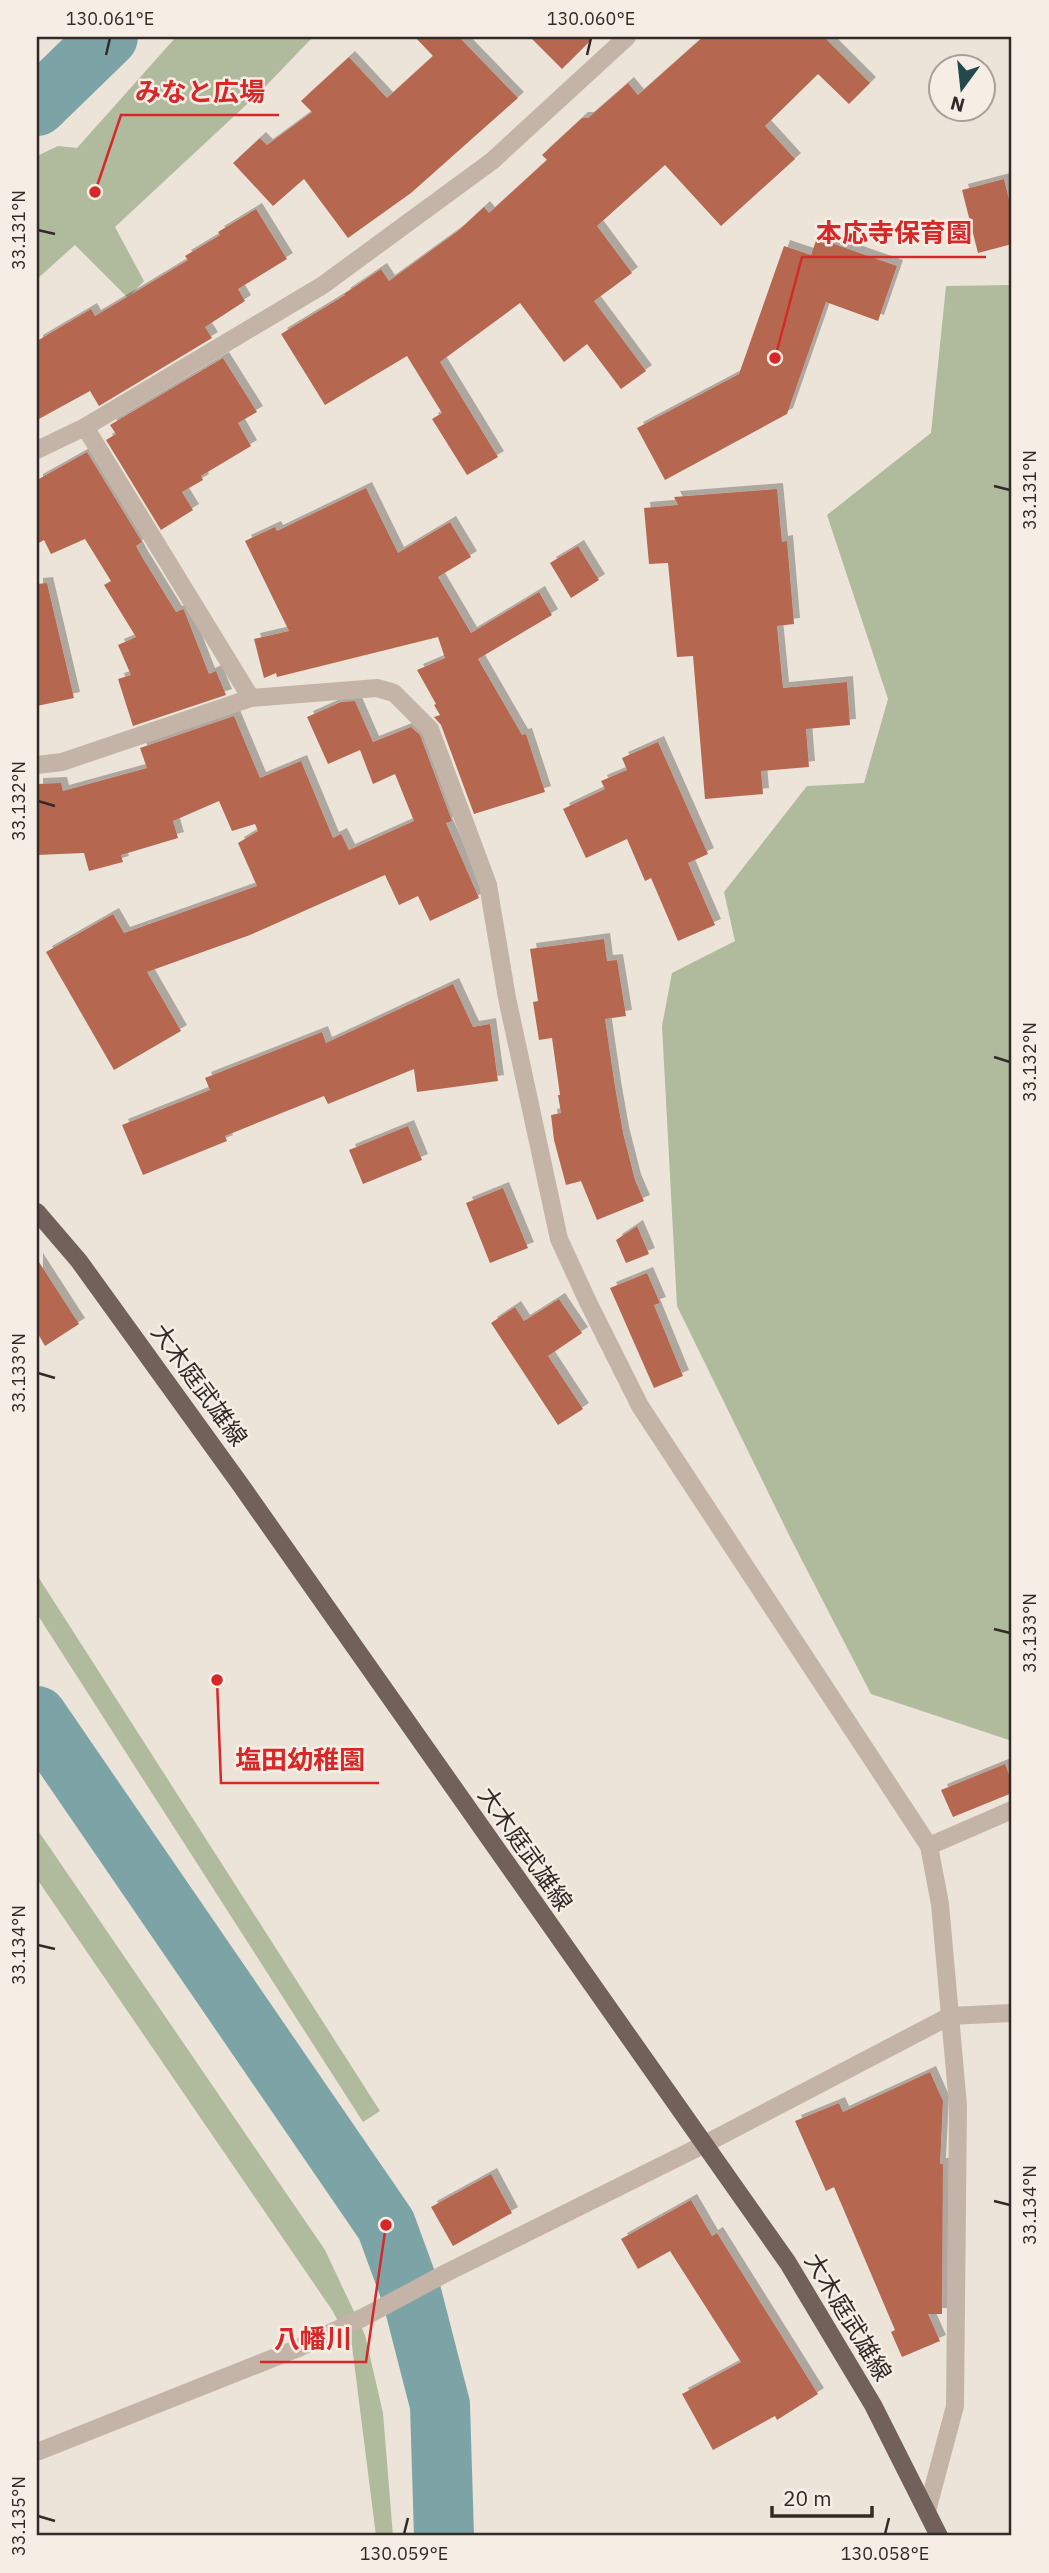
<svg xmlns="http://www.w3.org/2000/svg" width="1049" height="2573" viewBox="0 0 1049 2573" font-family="'IBM Plex Sans','Noto Sans JP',sans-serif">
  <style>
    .green { fill: #b0ba9c }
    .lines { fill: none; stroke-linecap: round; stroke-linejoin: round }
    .river { stroke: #7ca4a6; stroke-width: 60 }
    .building { fill: #b56850; filter: url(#shadow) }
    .minor { stroke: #c3b4a7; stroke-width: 18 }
    .major { stroke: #71615a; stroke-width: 18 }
    .ticks { fill: none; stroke: #312a27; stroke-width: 2.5 }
    .labels { text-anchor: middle; stroke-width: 5; stroke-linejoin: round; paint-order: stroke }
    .street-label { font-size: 24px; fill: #312a27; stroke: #f6eee5 }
    .leader { fill: none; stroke: #d62828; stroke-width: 2.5 }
    .callout-dot { fill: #d62828; stroke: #f6eee5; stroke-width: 2.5 }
    .callout-label { font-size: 26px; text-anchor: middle; font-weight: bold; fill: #d62828; stroke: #f6eee5; stroke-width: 5; stroke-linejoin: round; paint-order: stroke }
    .neatline { fill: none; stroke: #312a27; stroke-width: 2.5 }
    .ticks-label { font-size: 18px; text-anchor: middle; fill: #312a27 }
  </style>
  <defs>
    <filter id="shadow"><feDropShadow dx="6" dy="-6" stdDeviation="0" flood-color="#0004"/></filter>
  </defs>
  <rect width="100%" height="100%" fill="#ede4d9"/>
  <g class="green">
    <path d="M176,37H313L261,91L115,227L144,281L128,298L75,245L37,279V156L58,146L77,148Z"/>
    <path d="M1012,285V1741L871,1694L791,1539L677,1306L662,1026L672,973L735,941L724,892L807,786L864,783L888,699L827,515L931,433L946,286Z"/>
    <path d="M37,1575L380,2111L363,2122L37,1614Z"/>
    <path d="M37,1829L325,2250L365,2335L383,2413L393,2536H376L352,2346L332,2310L37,1879Z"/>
  </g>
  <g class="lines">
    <g class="river">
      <path d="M37,106L108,37"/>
      <path d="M37,1716L386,2225L412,2296L440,2405L444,2536"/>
    </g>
  </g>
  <g class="building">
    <path d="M415,37H459L518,98L411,193L348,238L304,179L273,206L233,163L260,138L267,145L312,112L301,101L349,57L387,98L433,56Z"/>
    <path d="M530,37H594L562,69Z"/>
    <path d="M703,37H824L870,83L849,104L818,74L765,126L795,159L721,226L665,165L597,226L632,273L594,301L646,371L621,389L587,344L564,362L520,303L440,362L498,457L467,475L432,419L442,413L407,356L325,405L281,334L345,295L344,294L381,269L389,281L458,231L484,207L489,213L547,160L542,155L582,118H588L628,83L638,95Z"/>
    <path d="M1004,179L1012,212V244L978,253L962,190Z"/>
    <path d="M256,209L287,259L238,289L245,301L205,327L212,338L99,406L90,391L37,420V341L91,309L95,316L132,294L188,260L185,256L220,235L218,232Z"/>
    <path d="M817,238L897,266L878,321L826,302L787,414L665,480L637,428L739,374L784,246L811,255Z"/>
    <path d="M223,358L257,412L238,423L251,446L201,476L203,480L182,492L193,510L161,530L106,440L116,434L110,425Z"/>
    <path d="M87,452L142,542L136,546L142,557L176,612L183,609L184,610L209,674L216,671L226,695L133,726L118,679L131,675L118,645L136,637L104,585L111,581L85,539L51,554L44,540L37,544V480Z"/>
    <path d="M366,488L398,553L450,522L471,557L438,577L471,633L539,592L552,615L478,659L522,735L526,734L545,792L474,814L441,725L434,717L440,715L434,705L436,704L417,670L445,658L438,637L277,677L276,673L264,678L254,639L289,631L245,541L275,527L277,531Z"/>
    <path d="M777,489L782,542L787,541L794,624L777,626L783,688L847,682L850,725L806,729L809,767L761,771L763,794L705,799L693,656L677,657L668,563L649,564L644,508L678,505L674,497Z"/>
    <path d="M578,546L599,580L571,598L550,563Z"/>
    <path d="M47,583L74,698L37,706V584Z"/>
    <path d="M355,701L373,742L411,727L420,735L452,821L446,823L479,898L430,921L418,896L399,905L385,875L250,935L147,972L181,1031L114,1070L46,952L113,914L124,933L257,886L238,843L258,831L255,824L232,831L219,801L173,821L178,838L121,855L123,862L89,871L84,853L37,855V784L61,783L63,791L147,768L140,748L234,716L260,778L301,761L333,838L341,834L349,850L414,821L395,774L373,784L360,750L328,764L307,717L341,702Z"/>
    <path d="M658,742L708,854L688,863L715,925L678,941L651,878L645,881L627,839L586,858L563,809L605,789L601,781L627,770L622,758Z"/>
    <path d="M604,939L607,961L617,960L626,1016L605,1019L615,1087L623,1133L635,1180L644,1201L597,1220L581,1181L566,1185L554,1140L551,1115L561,1113L558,1095H560L552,1038L539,1040L533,1002L538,1001L530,949Z"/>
    <path d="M453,984L473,1027L490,1024L498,1081L417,1092L414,1069L328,1104L324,1096L225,1136L227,1141L143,1175L122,1125L210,1090L205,1078L322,1032L326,1043Z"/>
    <path d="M408,1126L422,1160L363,1184L349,1150Z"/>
    <path d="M503,1188L528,1248L490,1263L466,1203Z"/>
    <path d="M637,1226L649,1254L626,1263L616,1240Z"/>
    <path d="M37,1259L79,1324L45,1346L37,1332Z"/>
    <path d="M647,1273L660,1303L654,1305L683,1376L654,1388L610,1288Z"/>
    <path d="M559,1299L582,1333L548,1356L583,1409L558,1425L491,1323L515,1307L524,1321Z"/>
    <path d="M1005,1764L1012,1782V1793L953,1817L941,1790Z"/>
    <path d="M930,2072L943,2101L940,2164H943L942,2314H928L940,2341L902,2357L891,2332L895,2330L834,2187L826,2191L795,2121L839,2103L843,2112Z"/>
    <path d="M491,2174L512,2213L453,2246L431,2207Z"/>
    <path d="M691,2200L712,2236L717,2233L818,2394L777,2420L775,2416L713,2450L682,2394L741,2362L670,2251L638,2269L621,2239Z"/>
  </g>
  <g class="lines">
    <g class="minor">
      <path d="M85,427L251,698"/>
      <path d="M37,450L85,427L323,285L492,161L627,37"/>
      <path d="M37,765L62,762L251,698L377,688L394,693L430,729L488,885L507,998L559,1239L588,1302L640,1406L929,1846L940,1904L958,2105L955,2406L927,2511"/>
      <path d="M929,1846L1012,1810"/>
      <path d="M37,2452L296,2349L364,2317L446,2273L703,2145L950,2016L1012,2013"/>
    </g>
    <path class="major" d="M37,1212L79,1261L240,1484L788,2263L873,2405L939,2536"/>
  </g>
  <path class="ticks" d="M106,55L110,38M587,55L591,38M38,230L55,234M994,486L1010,490M38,801L55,806M994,1057L1010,1062M38,1373L55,1378M994,1629L1010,1633M38,1945L55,1949M994,2201L1010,2205M38,2516L55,2521M404,2534L408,2518M885,2534L889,2518"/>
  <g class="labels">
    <g class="street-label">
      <text transform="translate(199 1385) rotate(54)" y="8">大木庭武雄線</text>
      <text transform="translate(525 1849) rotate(55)" y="8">大木庭武雄線</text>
      <text transform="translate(848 2317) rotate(59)" y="8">大木庭武雄線</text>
    </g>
  </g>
  <path class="leader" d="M95 192L121 115H279M775 358L802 257H986M217 1680L221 1783H379M386 2225L366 2362H260"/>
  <g class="callout-dot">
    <circle cx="95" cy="192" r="7"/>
    <circle cx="775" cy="358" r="7"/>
    <circle cx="217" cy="1680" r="7"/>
    <circle cx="386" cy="2225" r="7"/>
  </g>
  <g class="callout-label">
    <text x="200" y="101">みなと広場</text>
    <text x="894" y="242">本応寺保育園</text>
    <text x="300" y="1769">塩田幼稚園</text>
    <text x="313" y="2348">八幡川</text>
  </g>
  <rect width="1049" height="2573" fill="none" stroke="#f6eee5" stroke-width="77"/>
  <g transform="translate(962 88) rotate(195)"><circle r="33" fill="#f6eee5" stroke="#a7a099" stroke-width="2"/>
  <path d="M0-5L12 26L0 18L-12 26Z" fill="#224a4d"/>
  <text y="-10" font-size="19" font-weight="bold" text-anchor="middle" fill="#312a27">N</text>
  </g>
  <path d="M772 2506v10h100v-10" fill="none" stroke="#312a27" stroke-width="3.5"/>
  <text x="783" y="2506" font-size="21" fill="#312a27" stroke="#f6eee5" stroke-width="5" paint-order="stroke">20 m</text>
  <rect x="38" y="38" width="972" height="2496" class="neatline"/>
  <g class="ticks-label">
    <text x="110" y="25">130.061°E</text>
    <text x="591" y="25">130.060°E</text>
    <text transform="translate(19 230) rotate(-90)" y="6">33.131°N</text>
    <text transform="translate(1030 490) rotate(-90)" y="6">33.131°N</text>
    <text transform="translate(19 801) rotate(-90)" y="6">33.132°N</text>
    <text transform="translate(1030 1062) rotate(-90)" y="6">33.132°N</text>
    <text transform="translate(19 1373) rotate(-90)" y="6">33.133°N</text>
    <text transform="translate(1030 1633) rotate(-90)" y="6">33.133°N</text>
    <text transform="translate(19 1945) rotate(-90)" y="6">33.134°N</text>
    <text transform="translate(1030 2205) rotate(-90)" y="6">33.134°N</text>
    <text transform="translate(19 2516) rotate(-90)" y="6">33.135°N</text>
    <text x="404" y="2560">130.059°E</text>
    <text x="885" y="2560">130.058°E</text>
  </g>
</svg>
